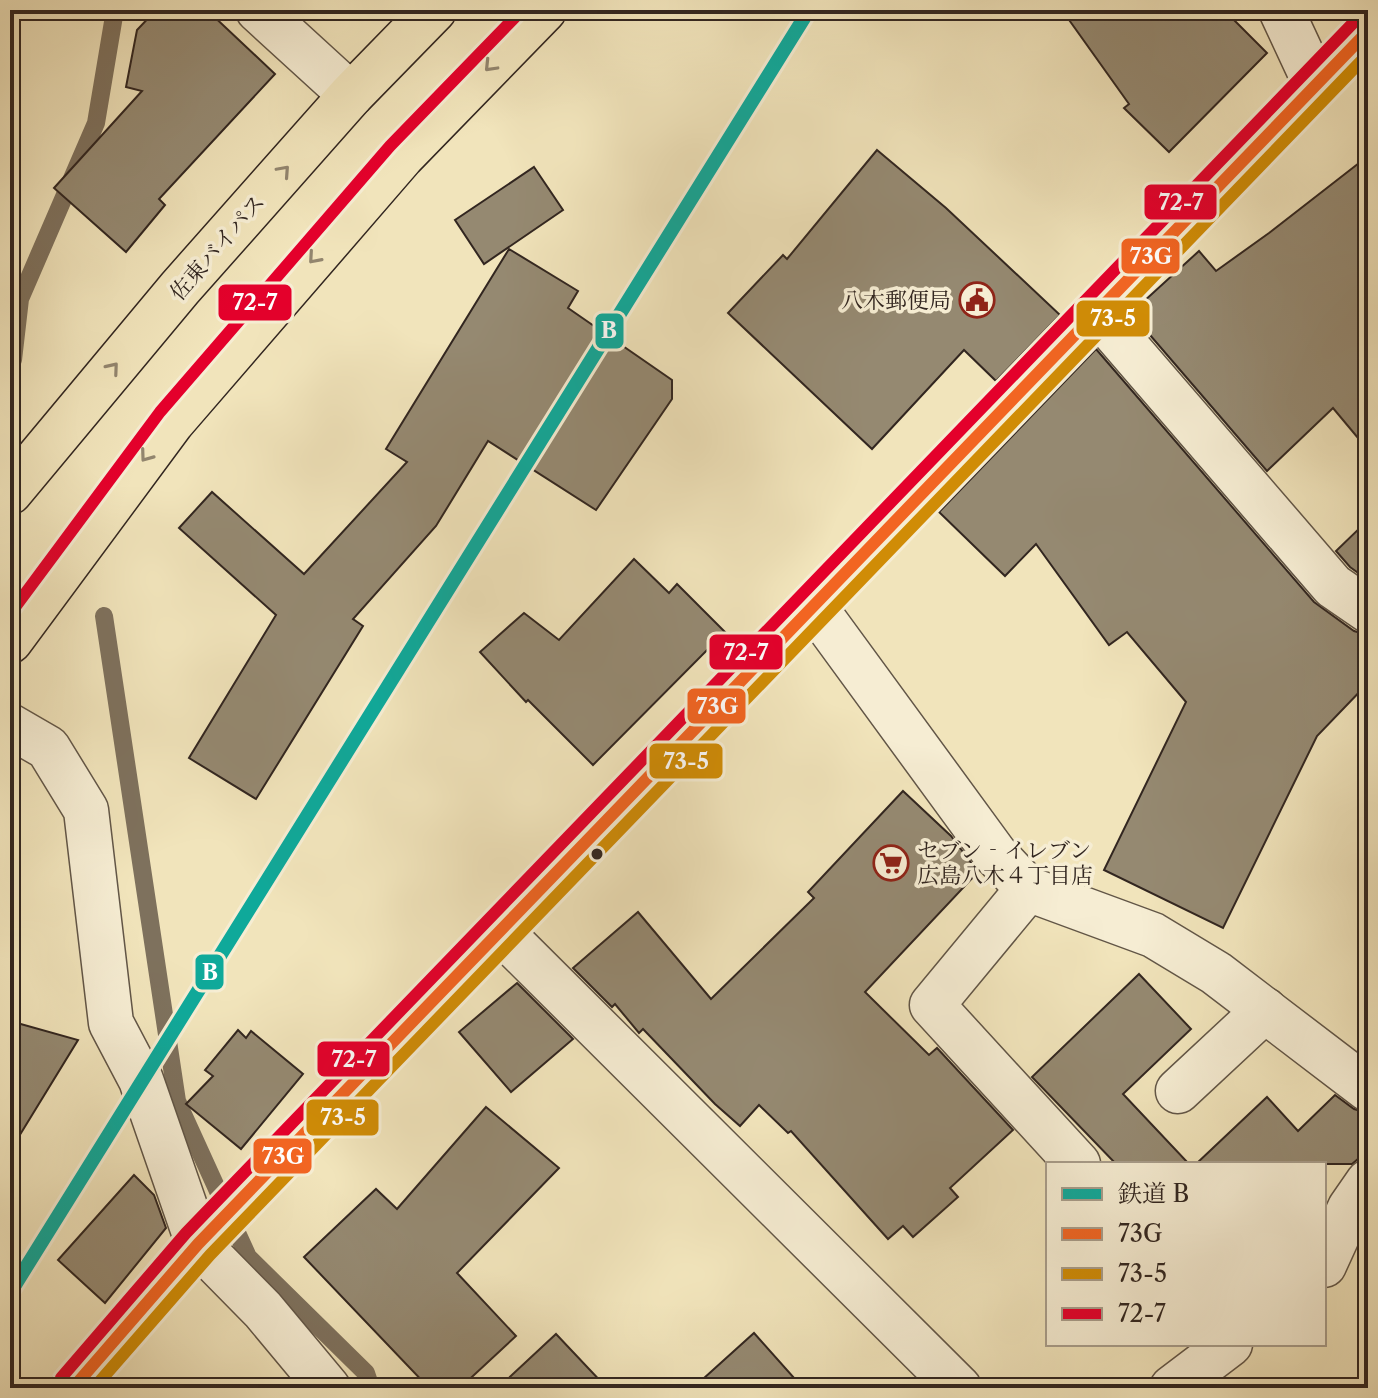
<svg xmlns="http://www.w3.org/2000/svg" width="1378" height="1398" viewBox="0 0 1378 1398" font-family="'Libre Caslon Text','Noto Serif JP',serif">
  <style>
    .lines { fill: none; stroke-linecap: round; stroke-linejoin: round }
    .stream { stroke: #7e715d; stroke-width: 18 }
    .building { fill: #958971; stroke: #322620; stroke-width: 2 }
    .minor-casing { stroke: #625647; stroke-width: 47 }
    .major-casing { stroke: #322620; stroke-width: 47 }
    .highway-casing { stroke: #322620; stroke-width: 47 }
    .minor { stroke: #f6edd3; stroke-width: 44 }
    .major { stroke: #f1e4bb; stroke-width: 44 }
    .highway { stroke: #f1e4bb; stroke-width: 44 }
    .bus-1-casing { stroke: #f6edd3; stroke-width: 18 }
    .bus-2-casing { stroke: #f6edd3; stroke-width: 18 }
    .bus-3-casing { stroke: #f6edd3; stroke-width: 18 }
    .bus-1 { stroke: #f26522; stroke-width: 12 }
    .bus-2 { stroke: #d08c06; stroke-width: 12 }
    .bus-3 { stroke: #e4002b; stroke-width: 12 }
    .rail-1-casing { stroke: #f6edd3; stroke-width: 20 }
    .rail-1 { stroke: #0fa99a; stroke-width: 14 }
    .oneway { stroke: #92856e }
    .bus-dot { fill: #322620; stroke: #f6edd3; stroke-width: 3 }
    .labels { text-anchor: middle; stroke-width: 7; stroke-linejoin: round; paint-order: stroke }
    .street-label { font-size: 22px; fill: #322620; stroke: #f6edd3 }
    .poi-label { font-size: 22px; fill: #322620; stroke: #f6edd3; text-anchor: end }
    .line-badge { stroke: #f6edd3; stroke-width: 3 }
    .badge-label { font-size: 22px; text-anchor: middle; font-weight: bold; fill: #fff }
  </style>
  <rect width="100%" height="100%" fill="#f1e4bb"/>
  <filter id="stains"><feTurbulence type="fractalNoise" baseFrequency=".0025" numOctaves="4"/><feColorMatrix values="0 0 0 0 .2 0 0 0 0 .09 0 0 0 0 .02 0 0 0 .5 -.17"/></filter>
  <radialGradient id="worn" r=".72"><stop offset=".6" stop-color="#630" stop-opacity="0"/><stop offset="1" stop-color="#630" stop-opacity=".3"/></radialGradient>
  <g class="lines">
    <g class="stream">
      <path d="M13,360L20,299L96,123L115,10"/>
      <path d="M104,616L177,1101L248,1257L366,1373L371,1388"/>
    </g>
  </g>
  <g class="building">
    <path d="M156,10H207L275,74L159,199L165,205L126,252L54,188L142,91L126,87L137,30Z"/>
    <path d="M1062,10H1224L1267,53L1169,152L1124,108L1129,104Z"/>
    <path d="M877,150L946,208L1060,315L996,381L964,350L872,449L728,313L783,255L787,259Z"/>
    <path d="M1368,156V450L1333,408L1267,471L1131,313L1199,251L1216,271L1269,233Z"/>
    <path d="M534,167L563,210L484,264L455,220Z"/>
    <path d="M509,249L578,291L568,308L672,380V399L596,510L488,441L436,526L353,619L363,626L256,799L189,758L276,615L179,528L212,492L304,574L407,462L386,449Z"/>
    <path d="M1096,349L1314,602L1354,631L1368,635V683L1317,736L1223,928L1104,870L1186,702L1127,632L1109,645L1036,544L1005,576L939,512Z"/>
    <path d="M1368,520V580L1350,567L1336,551Z"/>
    <path d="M634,559L669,593L677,584L725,632L593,765L528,700L526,702L480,652L524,613L559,640Z"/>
    <path d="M903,791L951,836L978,872L865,992L929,1055L937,1048L1013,1130L950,1188L958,1197L913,1237L903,1226L888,1239L791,1131L788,1133L759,1105L740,1126L715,1104L643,1029L639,1033L615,1004L612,1007L573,968L638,912L711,999L814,898L808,892Z"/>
    <path d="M1139,974L1191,1029L1123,1094L1189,1164H1116L1032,1077Z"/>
    <path d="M517,983L573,1039L511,1092L459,1032Z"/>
    <path d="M10,1021L78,1040L10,1151Z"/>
    <path d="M238,1030L246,1038L251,1031L303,1074L241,1149L186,1104L213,1076L205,1070Z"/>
    <path d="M1335,1095L1354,1109L1368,1113V1157L1358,1159L1352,1164H1196L1267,1097L1298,1131Z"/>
    <path d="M486,1107L559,1168L457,1273L516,1336L460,1388H429L304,1257L376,1189L397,1209Z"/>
    <path d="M134,1175L154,1195L166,1228L105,1303L58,1260Z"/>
    <path d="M754,1333L803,1388H693Z"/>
    <path d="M556,1334L607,1388H498Z"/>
  </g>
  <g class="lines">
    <defs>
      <g id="minor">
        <path d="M258,10L351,95"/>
        <path d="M1281,10L1315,83"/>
        <path d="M1096,311L1333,586L1368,610"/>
        <path d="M813,605L995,854L1028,889L1153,935L1216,973L1368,1089"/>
        <path d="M10,726L48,748L86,810L111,1023L141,1080L198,1244L263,1310L328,1388"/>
        <path d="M1028,889L932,1005L1078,1164"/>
        <path d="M499,930L959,1388"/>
        <path d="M1178,1091L1265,1010"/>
        <path d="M1324,1265L1350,1208L1368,1182"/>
        <path d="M1172,1388L1230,1344"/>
      </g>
      <path id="major" d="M73,1388L198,1244L1368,31"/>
      <g id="highway">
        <path d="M10,492L180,288L351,95L434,10"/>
        <path d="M10,641L172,422L402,156L544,10"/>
      </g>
    </defs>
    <use href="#minor" class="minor-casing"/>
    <use href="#major" class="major-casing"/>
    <use href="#highway" class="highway-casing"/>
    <use href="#minor" class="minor"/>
    <use href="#major" class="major"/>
    <use href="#highway" class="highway"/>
    <defs>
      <path id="bus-1" d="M73,1388L198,1244L1368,31"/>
      <path id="bus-2" d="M94,1388L210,1255L1368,54"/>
      <g id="bus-3">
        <path d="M10,614L160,412L390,146L522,10"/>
        <path d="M61,1378L186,1233L1356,20"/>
      </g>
    </defs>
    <use href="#bus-1" class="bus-1-casing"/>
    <use href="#bus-2" class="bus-2-casing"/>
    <use href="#bus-3" class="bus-3-casing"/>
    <use href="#bus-1" class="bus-1"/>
    <use href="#bus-2" class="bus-2"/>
    <use href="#bus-3" class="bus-3"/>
    <defs>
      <path id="rail-1" d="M10,1293L809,10"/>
    </defs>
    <use href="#rail-1" class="rail-1-casing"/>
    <use href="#rail-1" class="rail-1"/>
  </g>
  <defs><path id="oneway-chevron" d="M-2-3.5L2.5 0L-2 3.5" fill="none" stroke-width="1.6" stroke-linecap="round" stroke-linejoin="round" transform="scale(2)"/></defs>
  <g class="oneway">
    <use href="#oneway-chevron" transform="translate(490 66) rotate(134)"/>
    <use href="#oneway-chevron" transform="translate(284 171) rotate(-48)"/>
    <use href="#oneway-chevron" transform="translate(314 258) rotate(131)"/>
    <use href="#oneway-chevron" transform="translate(113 368) rotate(-50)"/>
    <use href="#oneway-chevron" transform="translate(146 456) rotate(126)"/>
  </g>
  <defs>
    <symbol id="civic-ring" viewBox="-11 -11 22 22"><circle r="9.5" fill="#f6edd3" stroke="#8f2418" stroke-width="1.5"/><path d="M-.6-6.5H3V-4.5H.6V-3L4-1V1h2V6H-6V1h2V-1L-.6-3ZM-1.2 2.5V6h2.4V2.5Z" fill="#8f2418"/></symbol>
    <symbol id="supermarket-ring" viewBox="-11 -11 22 22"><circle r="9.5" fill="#f6edd3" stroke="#8f2418" stroke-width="1.5"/><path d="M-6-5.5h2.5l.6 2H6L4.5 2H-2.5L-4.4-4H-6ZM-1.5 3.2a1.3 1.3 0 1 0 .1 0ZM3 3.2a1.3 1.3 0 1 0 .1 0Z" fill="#8f2418"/></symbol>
  </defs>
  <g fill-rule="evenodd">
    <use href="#civic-ring" x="957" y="280" width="40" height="40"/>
    <use href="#supermarket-ring" x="871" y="843" width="40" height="40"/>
  </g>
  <circle class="bus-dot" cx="597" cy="854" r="7"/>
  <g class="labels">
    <g class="street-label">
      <text transform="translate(217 247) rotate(-49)" y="8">佐東バイパス</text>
    </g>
    <g class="poi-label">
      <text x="951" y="308">八木郵便局</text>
      <text x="917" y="858" text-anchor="start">セブン‐イレブン<tspan x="917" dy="25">広島八木４丁目店</tspan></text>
    </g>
  </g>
  <g class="line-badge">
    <rect x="1143" y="183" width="75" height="38" rx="8" fill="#e4002b"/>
    <rect x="1120" y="237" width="61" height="38" rx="8" fill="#f26522"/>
    <rect x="217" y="283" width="76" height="39" rx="8" fill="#e4002b"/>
    <rect x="1075" y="299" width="76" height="39" rx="8" fill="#d08c06"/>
    <rect x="594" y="312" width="31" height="38" rx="8" fill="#0fa99a"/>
    <rect x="708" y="633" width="76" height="38" rx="8" fill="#e4002b"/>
    <rect x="686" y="687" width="61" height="38" rx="8" fill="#f26522"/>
    <rect x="648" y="742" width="76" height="38" rx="8" fill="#d08c06"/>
    <rect x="194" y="953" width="31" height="38" rx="8" fill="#0fa99a"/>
    <rect x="316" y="1040" width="75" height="38" rx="8" fill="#e4002b"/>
    <rect x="305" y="1098" width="75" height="39" rx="8" fill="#d08c06"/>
    <rect x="252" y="1137" width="61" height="38" rx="8" fill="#f26522"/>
  </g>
  <g class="badge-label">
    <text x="1181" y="210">72-7</text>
    <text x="1151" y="264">73G</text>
    <text x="255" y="310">72-7</text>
    <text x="1113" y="326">73-5</text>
    <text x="609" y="338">B</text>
    <text x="746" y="660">72-7</text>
    <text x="717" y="714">73G</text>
    <text x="686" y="769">73-5</text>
    <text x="210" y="980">B</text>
    <text x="354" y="1067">72-7</text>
    <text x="343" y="1125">73-5</text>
    <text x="283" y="1164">73G</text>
  </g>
  <rect width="1378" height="1398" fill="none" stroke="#f1e4bb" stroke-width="40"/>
  <rect x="12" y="12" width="1354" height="1374" fill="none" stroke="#322620" stroke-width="4"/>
  <rect x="20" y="20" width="1338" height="1358" fill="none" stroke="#322620" stroke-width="2"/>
  <rect x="1046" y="1162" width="280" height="184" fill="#f6edd3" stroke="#a89d8b" stroke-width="2"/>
  <rect x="1062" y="1188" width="40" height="12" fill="#0fa99a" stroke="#a89d8b" stroke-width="2"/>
  <text x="1118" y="1202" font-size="24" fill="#322620">鉄道 B</text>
  <rect x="1062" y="1228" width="40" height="12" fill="#f26522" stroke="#a89d8b" stroke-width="2"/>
  <text x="1118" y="1242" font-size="24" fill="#322620">73G</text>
  <rect x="1062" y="1268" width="40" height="12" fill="#d08c06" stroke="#a89d8b" stroke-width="2"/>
  <text x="1118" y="1282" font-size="24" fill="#322620">73-5</text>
  <rect x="1062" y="1308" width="40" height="12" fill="#e4002b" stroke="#a89d8b" stroke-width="2"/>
  <text x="1118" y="1322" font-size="24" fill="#322620">72-7</text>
  <rect width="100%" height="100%" filter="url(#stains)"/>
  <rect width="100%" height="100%" fill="url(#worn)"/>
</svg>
